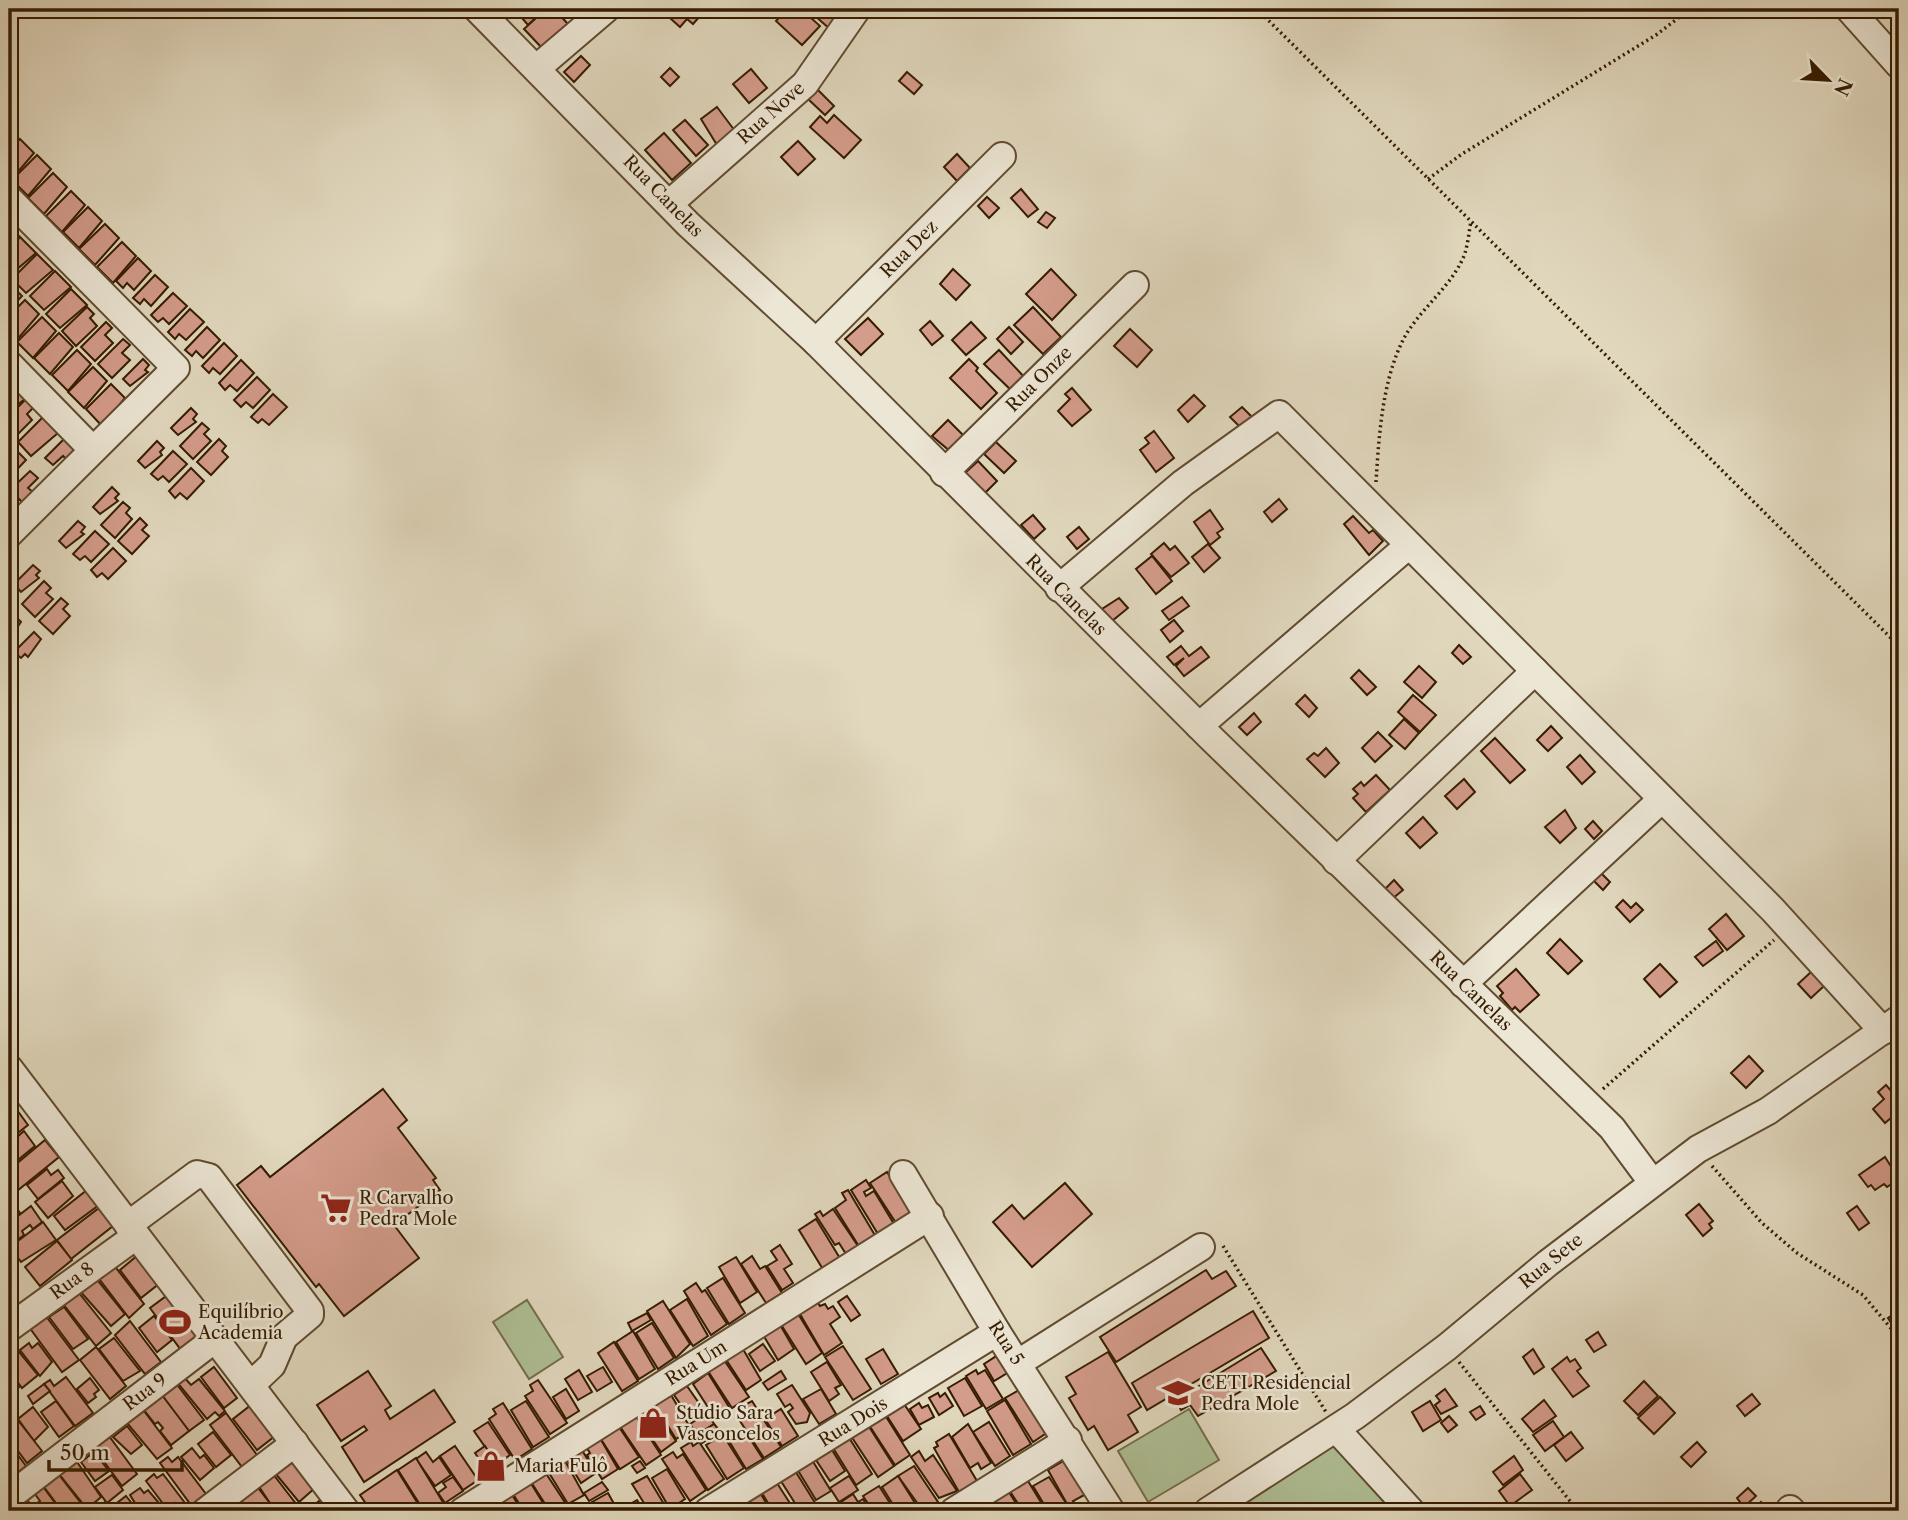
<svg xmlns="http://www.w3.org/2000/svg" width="1908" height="1520" viewBox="0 0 1908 1520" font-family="'Libre Caslon Text',serif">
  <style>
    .green { fill: #afbf95; stroke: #726e4a; stroke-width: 2 }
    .building { fill: #d49c8b; stroke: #351c00; stroke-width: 2 }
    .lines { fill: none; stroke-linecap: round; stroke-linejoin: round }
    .minor-casing { stroke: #604b30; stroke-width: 30 }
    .path { stroke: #351c00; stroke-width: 3.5; stroke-dasharray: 2 3.5; stroke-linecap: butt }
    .minor { stroke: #ece6d5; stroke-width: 26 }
    .labels { text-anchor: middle; stroke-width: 5; stroke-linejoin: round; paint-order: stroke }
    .street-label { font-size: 18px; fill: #351c00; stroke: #ece6d5 }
    .poi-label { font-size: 18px; fill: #351c00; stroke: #ece6d5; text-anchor: start }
  </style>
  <rect width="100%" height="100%" fill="#e1d8be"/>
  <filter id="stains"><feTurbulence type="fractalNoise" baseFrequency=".00286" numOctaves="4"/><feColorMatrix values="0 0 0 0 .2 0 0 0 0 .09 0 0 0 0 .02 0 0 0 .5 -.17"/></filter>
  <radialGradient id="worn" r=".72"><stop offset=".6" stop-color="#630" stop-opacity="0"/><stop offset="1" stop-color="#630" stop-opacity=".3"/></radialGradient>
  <g class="green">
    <path d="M527,1300L563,1357L529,1379L493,1322Z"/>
    <path d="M1189,1409L1219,1460L1148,1502L1118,1451Z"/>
    <path d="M1334,1441L1400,1511H1222Z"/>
  </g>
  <g class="building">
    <path d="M518,9H545L528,25L516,11Z"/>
    <path d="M546,9H554L568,24L542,48L524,29Z"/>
    <path d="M693,9L700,16L693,24L687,19L680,27L661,10Z"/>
    <path d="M787,9H801L820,26L802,45L776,21Z"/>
    <path d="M822,9H840L845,13L830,29L815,16Z"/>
    <path d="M1890,9H1899V19Z"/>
    <path d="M581,56L590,65L574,82L564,72Z"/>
    <path d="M670,68L679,77L670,86L661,77Z"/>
    <path d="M751,69L767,88L749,103L733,84Z"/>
    <path d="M907,72L922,85L914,94L899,81Z"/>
    <path d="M818,90L834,106L825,115L808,99Z"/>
    <path d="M717,107L735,131L717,145L701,119Z"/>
    <path d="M834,115L861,140L844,158L810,127L820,116L827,123Z"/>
    <path d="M685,120L708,145L696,156L673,130Z"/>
    <path d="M664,133L691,163L672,180L645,150Z"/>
    <path d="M20,139L34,153L11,180L9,150Z"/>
    <path d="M798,141L815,159L798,175L781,157Z"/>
    <path d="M957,154L970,168L957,181L944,167Z"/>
    <path d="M37,155L51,169L28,196L12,180Z"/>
    <path d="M53,173L67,187L44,214L28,198Z"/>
    <path d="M1021,189L1038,209L1028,217L1011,198Z"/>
    <path d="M71,191L85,205L62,232L46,216Z"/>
    <path d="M987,197L999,208L989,218L978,206Z"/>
    <path d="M88,207L102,221L79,248L63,232Z"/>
    <path d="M1046,212L1055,218L1047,228L1038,222Z"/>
    <path d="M105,224L119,238L95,265L79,249Z"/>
    <path d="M9,226L19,236L12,244L9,243Z"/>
    <path d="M20,237L36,253L9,276V249Z"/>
    <path d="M122,242L136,256L113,283L97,267Z"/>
    <path d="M37,254L53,270L26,293L12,279Z"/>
    <path d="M138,258L151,271L134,290L127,283L123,288L116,281Z"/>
    <path d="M953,269L970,285L956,300L940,284Z"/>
    <path d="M1051,269L1076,295L1052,320L1026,294Z"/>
    <path d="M55,271L71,287L44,310L30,296Z"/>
    <path d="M155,275L168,287L151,306L144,299L140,304L133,298Z"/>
    <path d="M9,283L22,296L9,310Z"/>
    <path d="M71,289L87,305L60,328L46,314Z"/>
    <path d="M173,293L187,306L169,324L163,318L158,322L151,315Z"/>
    <path d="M25,300L39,314L16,341L9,334V316Z"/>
    <path d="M87,307L94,314L90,318L97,326L76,346L62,331Z"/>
    <path d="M1033,307L1061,337L1043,354L1014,325Z"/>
    <path d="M190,309L204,322L186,340L179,334L175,339L168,332Z"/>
    <path d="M42,317L56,331L33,358L17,342Z"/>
    <path d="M868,318L883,334L861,355L845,339Z"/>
    <path d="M930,321L943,336L932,345L920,330Z"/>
    <path d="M106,322L112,328L105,335L113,343L95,361L81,347Z"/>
    <path d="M971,322L986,338L966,355L952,340Z"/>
    <path d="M207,327L220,340L203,358L196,351L192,356L185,350Z"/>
    <path d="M1009,327L1023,342L1011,354L997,339Z"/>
    <path d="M1130,329L1152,350L1137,367L1114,346Z"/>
    <path d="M59,333L73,347L50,374L34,358Z"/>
    <path d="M123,339L130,345L122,353L130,360L112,378L98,364Z"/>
    <path d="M224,343L237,356L220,374L213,368L209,373L202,366Z"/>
    <path d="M77,350L91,364L68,391L52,375Z"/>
    <path d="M999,350L1027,380L1014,393L984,364Z"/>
    <path d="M143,359L149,365L145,370L148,372L130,386L123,379Z"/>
    <path d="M969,359L978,368L976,371L997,393L981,409L950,378Z"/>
    <path d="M241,360L254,373L237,391L230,385L225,390L219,383Z"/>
    <path d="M93,367L107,381L84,408L68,392Z"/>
    <path d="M257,377L270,390L253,408L246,402L241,407L234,400Z"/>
    <path d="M9,384L25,399L9,411Z"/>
    <path d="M111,384L125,398L102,426L86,409Z"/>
    <path d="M1072,388L1091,410L1072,426L1058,411L1070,399L1065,394Z"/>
    <path d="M273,394L287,407L269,425L262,419L258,423L251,417Z"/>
    <path d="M1194,395L1205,406L1188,422L1178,410Z"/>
    <path d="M26,399L34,407L27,414L32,420L14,438L9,432V416Z"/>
    <path d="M1242,407L1252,417L1240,427L1230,417Z"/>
    <path d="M191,408L197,414L193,419L196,422L178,435L171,428Z"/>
    <path d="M43,417L58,433L31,456L18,442Z"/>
    <path d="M948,420L965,437L951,452L932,436Z"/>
    <path d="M202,423L209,429L204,434L211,441L193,459L180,446Z"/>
    <path d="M1154,431L1174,458L1156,472L1140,450L1149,443L1145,438Z"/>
    <path d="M65,438L77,450L67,460L63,456L53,465L45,458Z"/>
    <path d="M219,439L226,446L222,451L228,457L211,475L197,462Z"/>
    <path d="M157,441L164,448L160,452L162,455L145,468L138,461Z"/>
    <path d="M996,442L1016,461L1004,473L984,454Z"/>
    <path d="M13,447L26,460L9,478V451Z"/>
    <path d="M173,451L187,464L169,482L163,476L158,480L151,474Z"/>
    <path d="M978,461L997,481L985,493L965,473Z"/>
    <path d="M191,468L204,481L187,499L180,493L175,498L169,491Z"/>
    <path d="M30,471L38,478L28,488L33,492L23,503L10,490Z"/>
    <path d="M112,487L119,494L115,498L118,501L100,514L93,507Z"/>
    <path d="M1279,499L1287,509L1272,522L1264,512Z"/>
    <path d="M123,502L130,508L126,513L132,519L115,538L101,525Z"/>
    <path d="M1210,510L1223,529L1217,533L1220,537L1210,545L1194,522Z"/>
    <path d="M1033,515L1045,529L1034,539L1021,525Z"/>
    <path d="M1353,516L1369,533L1373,530L1383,541L1369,555L1344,524Z"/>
    <path d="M140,518L147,525L142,530L149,536L132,554L118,541Z"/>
    <path d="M78,521L85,527L81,532L84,534L66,548L59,541Z"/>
    <path d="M1079,527L1089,539L1077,549L1067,537Z"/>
    <path d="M95,531L109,544L91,562L85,556L80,560L73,554Z"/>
    <path d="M1164,543L1170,550L1175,546L1189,563L1171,577L1151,554Z"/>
    <path d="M1208,544L1220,558L1204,572L1192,557Z"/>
    <path d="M113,548L126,561L108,579L102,573L97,577L91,570Z"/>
    <path d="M1152,556L1172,581L1156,594L1136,569Z"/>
    <path d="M33,565L40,571L36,575L39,578L21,592L14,584Z"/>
    <path d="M44,581L51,588L46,593L53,599L35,617L22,604Z"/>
    <path d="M1182,597L1189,606L1169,620L1162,611Z"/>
    <path d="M61,598L68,604L63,609L70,616L53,634L39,621Z"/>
    <path d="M1119,598L1128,608L1112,621L1102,609Z"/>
    <path d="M14,615L21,622L9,640V621Z"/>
    <path d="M1174,620L1183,631L1170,642L1161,630Z"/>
    <path d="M34,632L41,639L28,657L25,654L21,658L14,652Z"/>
    <path d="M1459,645L1471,657L1463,664L1452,653Z"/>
    <path d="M1181,646L1189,656L1201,647L1209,657L1184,676L1176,666L1184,658L1174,665L1167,657Z"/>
    <path d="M1419,666L1436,682L1422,698L1404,682Z"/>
    <path d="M1359,670L1376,687L1367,695L1351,678Z"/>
    <path d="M1305,695L1317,708L1309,717L1296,704Z"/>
    <path d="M1413,695L1436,715L1420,732L1398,712Z"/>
    <path d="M1254,713L1261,722L1247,735L1239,727Z"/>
    <path d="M1404,719L1419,733L1405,749L1389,735Z"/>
    <path d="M1551,726L1562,738L1548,751L1537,740Z"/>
    <path d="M1378,732L1392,746L1375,762L1362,748Z"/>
    <path d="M1495,738L1525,770L1510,783L1481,751Z"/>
    <path d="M1326,748L1339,763L1325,777L1307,759L1314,753L1318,756Z"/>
    <path d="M1580,755L1595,772L1582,784L1567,767Z"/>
    <path d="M1376,775L1390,790L1366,812L1353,798L1358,794L1353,789L1361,782L1364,786Z"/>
    <path d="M1464,779L1475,792L1457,809L1445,796Z"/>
    <path d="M1565,810L1576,828L1560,843L1545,827Z"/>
    <path d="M1423,817L1437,833L1420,848L1406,833Z"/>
    <path d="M1593,821L1602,831L1594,839L1585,829Z"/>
    <path d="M1601,873L1610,882L1603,890L1593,880Z"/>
    <path d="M1394,880L1403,890L1392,899L1384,890Z"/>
    <path d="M1623,900L1631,908L1636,903L1643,910L1630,922L1616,907Z"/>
    <path d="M1726,914L1744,936L1727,950L1709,929Z"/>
    <path d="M1560,939L1582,961L1568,974L1547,953Z"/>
    <path d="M1716,941L1723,951L1703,966L1695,957Z"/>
    <path d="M1660,964L1677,982L1660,997L1644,979Z"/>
    <path d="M1516,969L1539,995L1520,1012L1515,1007L1512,1010L1500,996L1503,993L1497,986Z"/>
    <path d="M1811,972L1824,986L1811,998L1798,984Z"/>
    <path d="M1749,1056L1763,1071L1746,1088L1731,1073Z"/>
    <path d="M1886,1085L1899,1100V1111L1885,1123L1873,1109L1884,1099L1878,1092Z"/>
    <path d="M383,1089L407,1120L398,1128L436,1178L433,1180L440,1190L394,1225L419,1258L344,1316L319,1284L316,1287L237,1185L261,1166L270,1177Z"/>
    <path d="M17,1110L28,1125L9,1140V1116Z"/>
    <path d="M24,1131L35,1146L13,1164L9,1158V1144Z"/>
    <path d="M45,1140L59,1157L17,1191L9,1180V1170Z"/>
    <path d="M1885,1157L1899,1179L1887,1187L1884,1184L1875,1190L1871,1185L1868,1187L1859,1175Z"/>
    <path d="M47,1169L51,1175L58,1170L64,1178L38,1199L27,1185Z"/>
    <path d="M887,1172L915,1215L898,1226L870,1183Z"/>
    <path d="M866,1180L871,1188L864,1192L866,1196L874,1191L894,1224L878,1234L851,1190Z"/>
    <path d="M62,1181L73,1196L48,1218L35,1202Z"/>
    <path d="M1065,1183L1092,1214L1032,1267L993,1222L1012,1205L1024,1219Z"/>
    <path d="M87,1190L99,1205L65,1230L54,1216Z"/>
    <path d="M848,1190L876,1237L860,1248L835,1208L846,1200L842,1193Z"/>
    <path d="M9,1197L20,1213L9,1220Z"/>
    <path d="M1699,1204L1713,1221L1709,1224L1712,1228L1703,1236L1686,1215Z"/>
    <path d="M31,1206L42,1222L33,1229L30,1225L22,1231L24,1235L9,1246V1223Z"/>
    <path d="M1857,1206L1869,1223L1859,1230L1847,1213Z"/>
    <path d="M99,1208L113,1226L71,1259L57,1240Z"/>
    <path d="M833,1209L858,1246L846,1254L839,1243L835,1245L815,1214L820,1211L823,1216Z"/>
    <path d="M816,1219L841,1260L824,1271L799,1230Z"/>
    <path d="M43,1222L56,1240L21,1262L10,1247Z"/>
    <path d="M57,1241L72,1260L40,1286L25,1267Z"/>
    <path d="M780,1245L792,1264L784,1269L793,1283L782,1290L767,1266L777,1260L771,1251Z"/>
    <path d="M138,1255L160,1283L141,1298L120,1270Z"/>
    <path d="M752,1256L760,1269L765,1266L782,1293L766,1303L741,1264Z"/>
    <path d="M736,1257L757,1292L740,1303L719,1267Z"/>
    <path d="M113,1264L144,1304L129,1318L97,1276Z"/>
    <path d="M1206,1270L1212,1279L1226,1271L1236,1286L1116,1362L1100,1337Z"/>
    <path d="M95,1277L125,1314L111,1326L79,1290Z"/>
    <path d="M723,1278L745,1313L729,1324L707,1288Z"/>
    <path d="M696,1283L702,1292L705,1290L727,1324L711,1335L684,1291Z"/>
    <path d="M79,1293L111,1333L96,1346L64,1305Z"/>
    <path d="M169,1294L201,1336L181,1350L150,1308Z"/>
    <path d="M847,1296L860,1315L851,1321L838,1302Z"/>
    <path d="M815,1298L820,1306L825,1304L828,1309L833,1306L840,1317L830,1324L842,1343L824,1355L797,1309Z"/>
    <path d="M687,1299L708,1336L693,1346L670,1310Z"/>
    <path d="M663,1301L690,1344L676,1358L647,1311Z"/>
    <path d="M64,1307L88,1339L73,1349L49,1317Z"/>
    <path d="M1253,1311L1269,1338L1147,1410L1132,1383Z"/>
    <path d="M1898,1311L1899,1312V1335L1888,1318Z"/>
    <path d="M797,1312L822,1353L806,1364L780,1323Z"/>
    <path d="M647,1313L651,1320L632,1331L628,1323Z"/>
    <path d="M45,1315L79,1360L62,1372L29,1327Z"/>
    <path d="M154,1316L172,1340L157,1352L139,1328Z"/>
    <path d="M130,1321L161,1362L145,1374L115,1335Z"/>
    <path d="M652,1323L674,1358L658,1369L636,1333Z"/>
    <path d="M779,1323L794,1349L778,1360L762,1333Z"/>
    <path d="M633,1331L655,1369L639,1379L616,1342Z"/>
    <path d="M1598,1332L1606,1345L1594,1352L1586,1340Z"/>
    <path d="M114,1338L140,1371L123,1381L99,1349Z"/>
    <path d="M11,1342L38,1375L22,1388L9,1371Z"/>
    <path d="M614,1342L638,1381L622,1391L598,1353Z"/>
    <path d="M29,1343L32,1348L38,1343L52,1362L40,1376L20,1350Z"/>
    <path d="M740,1344L761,1380L746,1390L723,1355Z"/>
    <path d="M763,1344L775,1361L760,1371L749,1354Z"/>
    <path d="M843,1346L871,1389L853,1400L825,1357Z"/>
    <path d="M96,1347L126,1386L110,1399L80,1360Z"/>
    <path d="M1261,1348L1276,1371L1198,1416L1190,1405L1181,1410L1176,1400Z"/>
    <path d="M883,1349L898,1374L881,1384L866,1359Z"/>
    <path d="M1533,1349L1544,1367L1534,1374L1523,1357Z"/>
    <path d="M1108,1352L1141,1407L1128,1415L1138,1432L1108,1450L1094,1426L1088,1430L1069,1398L1076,1394L1066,1377Z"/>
    <path d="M720,1354L749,1397L732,1408L704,1365Z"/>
    <path d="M998,1355L1009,1372L994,1381L984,1364Z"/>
    <path d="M1567,1357L1570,1362L1575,1359L1581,1368L1577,1371L1589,1386L1573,1397L1552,1369Z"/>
    <path d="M827,1362L841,1385L835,1388L839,1394L829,1401L811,1372Z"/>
    <path d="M214,1367L237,1398L224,1408L201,1377Z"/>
    <path d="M603,1367L612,1382L597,1391L587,1376Z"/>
    <path d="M579,1370L592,1392L578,1400L565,1379Z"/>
    <path d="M976,1370L978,1374L985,1370L1003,1399L986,1409L966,1376Z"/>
    <path d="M368,1371L391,1406L385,1410L390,1419L434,1390L455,1422L364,1482L342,1447L367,1430L364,1426L341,1441L317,1405Z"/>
    <path d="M781,1371L786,1379L768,1390L763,1383Z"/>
    <path d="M708,1373L729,1407L722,1412L719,1408L711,1412L693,1384Z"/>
    <path d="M9,1374L19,1387L9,1395Z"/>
    <path d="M183,1376L191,1385L199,1379L225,1411L219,1416L215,1412L207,1419L176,1381Z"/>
    <path d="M66,1377L93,1413L75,1426L44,1384L50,1380L54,1386Z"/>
    <path d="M90,1378L99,1390L94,1394L96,1397L88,1403L77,1389Z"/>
    <path d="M965,1378L982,1406L964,1416L948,1388Z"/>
    <path d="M538,1380L567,1423L550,1434L525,1396L533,1391L530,1385Z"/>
    <path d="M1644,1381L1658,1396L1638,1415L1624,1401Z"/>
    <path d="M175,1382L204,1420L189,1431L160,1393Z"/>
    <path d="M44,1384L50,1391L33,1404L28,1396Z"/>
    <path d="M792,1385L810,1413L807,1422L796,1424L788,1412L793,1408L790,1404L785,1407L777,1394Z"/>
    <path d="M687,1386L701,1406L688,1415L674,1395Z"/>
    <path d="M566,1389L579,1411L566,1419L553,1397Z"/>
    <path d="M821,1389L836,1414L819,1424L803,1399Z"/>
    <path d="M1021,1389L1048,1432L1033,1442L1005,1398Z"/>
    <path d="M1445,1389L1457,1406L1441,1414L1435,1405L1440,1401L1436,1396Z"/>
    <path d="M159,1391L189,1431L171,1445L160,1431L163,1428L158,1422L155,1424L140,1405Z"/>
    <path d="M938,1393L940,1397L945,1393L953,1406L939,1415L929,1398Z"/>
    <path d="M1752,1394L1760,1404L1745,1416L1737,1406Z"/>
    <path d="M671,1395L691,1429L676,1439L655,1405Z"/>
    <path d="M1660,1397L1675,1413L1654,1434L1638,1418Z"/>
    <path d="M1005,1400L1031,1444L1013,1455L987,1411Z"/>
    <path d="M1544,1400L1556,1416L1533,1432L1522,1419Z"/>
    <path d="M56,1401L74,1426L59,1437L41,1412Z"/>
    <path d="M526,1401L549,1437L533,1447L511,1410Z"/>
    <path d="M752,1401L781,1447L764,1458L740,1421L747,1416L741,1407Z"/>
    <path d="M902,1401L921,1429L903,1441L885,1413Z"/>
    <path d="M1430,1401L1441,1420L1423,1431L1412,1412Z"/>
    <path d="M503,1403L532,1449L515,1460L489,1419L496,1414L493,1409Z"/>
    <path d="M919,1403L922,1408L928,1405L934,1417L919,1425L910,1409Z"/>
    <path d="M251,1405L275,1436L257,1450L233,1419Z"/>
    <path d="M1480,1406L1485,1414L1476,1420L1470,1412Z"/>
    <path d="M33,1407L48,1427L34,1441L18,1419Z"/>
    <path d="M781,1409L798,1436L782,1446L765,1419Z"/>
    <path d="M144,1411L172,1448L157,1459L127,1423Z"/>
    <path d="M656,1411L676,1441L661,1452L640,1421Z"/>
    <path d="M226,1413L257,1455L242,1467L210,1425Z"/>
    <path d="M707,1413L714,1424L697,1435L690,1424Z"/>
    <path d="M635,1415L661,1455L646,1465L619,1425Z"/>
    <path d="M885,1415L910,1455L895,1465L869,1425Z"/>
    <path d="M1449,1416L1457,1425L1448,1432L1441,1423Z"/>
    <path d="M17,1419L42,1451L27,1463L9,1439V1425Z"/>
    <path d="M615,1421L639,1457L620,1469L597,1433Z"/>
    <path d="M1553,1421L1564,1437L1545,1451L1533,1435Z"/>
    <path d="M488,1422L510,1455L497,1464L474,1431Z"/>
    <path d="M866,1422L894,1466L878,1477L849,1433Z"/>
    <path d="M989,1422L1010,1456L995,1466L973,1432Z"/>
    <path d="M714,1424L720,1431L702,1443L697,1435Z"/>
    <path d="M968,1424L991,1463L981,1469L978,1463L970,1468L952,1437Z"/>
    <path d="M127,1426L142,1445L131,1454L113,1437Z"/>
    <path d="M745,1431L763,1459L746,1469L729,1441Z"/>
    <path d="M213,1432L231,1455L216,1467L198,1444Z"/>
    <path d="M1571,1432L1583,1448L1566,1461L1554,1445Z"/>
    <path d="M597,1433L618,1469L602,1479L587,1455L590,1453L583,1442Z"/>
    <path d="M846,1433L872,1474L856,1485L830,1443Z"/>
    <path d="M949,1434L977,1481L959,1492L934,1448L938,1446L936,1442Z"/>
    <path d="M723,1435L744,1468L727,1479L706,1445Z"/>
    <path d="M109,1436L137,1474L122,1486L94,1448Z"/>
    <path d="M691,1442L693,1446L699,1442L724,1479L708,1490L681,1448Z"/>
    <path d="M1697,1442L1706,1452L1691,1467L1681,1457Z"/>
    <path d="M9,1443L26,1466L11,1478L9,1475Z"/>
    <path d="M455,1446L478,1480L463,1490L440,1456Z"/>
    <path d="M485,1446L499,1468L490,1475L475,1453Z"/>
    <path d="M580,1447L596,1473L581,1483L565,1457Z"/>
    <path d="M192,1448L200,1458L204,1455L214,1468L200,1480L181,1457Z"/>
    <path d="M832,1450L845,1471L830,1481L816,1460Z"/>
    <path d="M919,1451L925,1461L933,1455L957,1491L939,1498L911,1457Z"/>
    <path d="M94,1452L109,1471L95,1481L81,1462Z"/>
    <path d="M426,1452L433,1462L439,1457L451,1475L435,1486L416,1459Z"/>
    <path d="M673,1452L677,1458L683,1454L706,1490L690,1501L662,1459Z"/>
    <path d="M809,1455L831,1491L816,1500L794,1464Z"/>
    <path d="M1514,1456L1523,1470L1503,1485L1493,1472Z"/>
    <path d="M168,1457L172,1462L178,1457L206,1494L191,1505L160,1463Z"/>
    <path d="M563,1457L584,1495L568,1504L546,1468Z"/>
    <path d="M416,1458L444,1504L431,1511H424L398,1470Z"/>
    <path d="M75,1459L101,1497L87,1509L58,1473Z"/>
    <path d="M1065,1460L1086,1494L1073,1501L1077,1507L1071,1511L1048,1470Z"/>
    <path d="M640,1461L645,1468L637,1473L632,1466Z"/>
    <path d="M293,1462L315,1488L299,1502L275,1473Z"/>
    <path d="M914,1466L938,1502L923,1511L898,1476Z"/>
    <path d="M667,1469L685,1499L670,1509L652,1478Z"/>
    <path d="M794,1469L817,1506L809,1511H800L779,1478Z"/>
    <path d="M397,1470L420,1507L413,1511H371L360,1495Z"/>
    <path d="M56,1471L87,1511H62L41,1483Z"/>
    <path d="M545,1472L568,1507L562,1511H555L552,1508L549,1510L531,1482Z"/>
    <path d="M154,1474L157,1478L163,1474L185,1503L178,1508L175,1503L167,1509L146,1481Z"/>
    <path d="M273,1474L300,1509L296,1511H275L258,1485Z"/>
    <path d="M1520,1474L1532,1490L1510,1506L1499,1491Z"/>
    <path d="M112,1475L123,1490L107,1503L95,1487Z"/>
    <path d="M647,1476L664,1504L653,1511H649L632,1484Z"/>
    <path d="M849,1476L858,1490L839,1502L830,1488Z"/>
    <path d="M898,1476L920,1511H897L882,1487Z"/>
    <path d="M453,1477L463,1491L445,1503L438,1493L446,1487L443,1483Z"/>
    <path d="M527,1477L548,1511H524L509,1488Z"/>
    <path d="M1049,1477L1066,1503L1052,1511H1048L1033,1486Z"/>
    <path d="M775,1480L795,1511H773L760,1490Z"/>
    <path d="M1016,1481L1019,1487L1028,1481L1042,1504L1035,1508L1038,1511H1023L1007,1487Z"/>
    <path d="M602,1482L608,1490L589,1501L584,1493Z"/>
    <path d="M41,1484L61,1511H37L33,1506L40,1501L32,1490Z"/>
    <path d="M255,1484L269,1502L267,1504L272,1511H250L239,1498Z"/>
    <path d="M879,1486L895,1511H873L863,1496Z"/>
    <path d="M140,1488L144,1493L148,1490L164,1509L140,1511L130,1495Z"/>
    <path d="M1748,1488L1756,1496L1744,1507L1737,1498Z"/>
    <path d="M1007,1489L1021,1511H996L989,1501Z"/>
    <path d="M509,1490L522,1511H497L491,1501Z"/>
    <path d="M759,1491L771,1511H749L743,1501Z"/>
    <path d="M608,1493L618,1511H598L592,1502Z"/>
    <path d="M853,1494L858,1502L863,1499L871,1511H847L841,1502Z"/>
    <path d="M126,1496L138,1511H116L113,1506Z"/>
    <path d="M324,1497L335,1511H307Z"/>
    <path d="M637,1500L644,1511H624L622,1509Z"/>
    <path d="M986,1500L993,1511H971Z"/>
    <path d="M28,1501L36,1511H14Z"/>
    <path d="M105,1502L113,1511L97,1508Z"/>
    <path d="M1761,1502L1769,1510L1751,1511Z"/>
    <path d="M591,1503L596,1511H577Z"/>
  </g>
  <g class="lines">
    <defs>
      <g id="minor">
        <path d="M477,9L688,224L816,342L1209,736L1612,1128L1652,1182"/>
        <path d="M1849,9L1899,65"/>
        <path d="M537,68L606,9"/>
        <path d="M9,199L176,368L9,534"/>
        <path d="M669,204L805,84L857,9"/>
        <path d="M816,342L1002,156"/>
        <path d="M9,364L93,450"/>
        <path d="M944,473L1135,285"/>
        <path d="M1059,588L1183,483L1279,414L1773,910L1883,1031"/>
        <path d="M1199,726L1409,545"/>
        <path d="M1336,861L1535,671"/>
        <path d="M1463,984L1662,799"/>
        <path d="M9,1068L346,1511"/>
        <path d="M903,1174L997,1332L1111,1511"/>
        <path d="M128,1225L197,1174L209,1177L310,1311V1315L284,1337L272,1365L251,1385"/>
        <path d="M9,1328L136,1236"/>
        <path d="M1018,1363L1201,1247"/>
        <path d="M1337,1430L1411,1511"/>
        <path d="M9,1497L215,1339"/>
        <path d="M1790,1509L1792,1511"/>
        <path d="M206,1511L295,1443"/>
        <path d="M463,1511L930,1216"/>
        <path d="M708,1511L997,1332"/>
        <path d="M954,1511L1068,1440"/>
        <path d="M1208,1511L1355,1416L1447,1347L1548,1263L1698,1149L1768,1111L1899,1019"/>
      </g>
    </defs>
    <use href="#minor" class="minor-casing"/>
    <g class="path">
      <path d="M1257,9L1899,646"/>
      <path d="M1428,179L1462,154L1656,35L1690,9"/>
      <path d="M1376,482C1379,436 1382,382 1403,340C1419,309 1454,285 1465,253C1468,243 1469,232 1471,221"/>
      <path d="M1603,1089L1774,940"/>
      <path d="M1712,1166L1762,1223L1797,1253L1863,1295L1899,1338"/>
      <path d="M1223,1246L1326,1412"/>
      <path d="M1459,1362L1578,1511"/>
    </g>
    <use href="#minor" class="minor"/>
  </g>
  <defs>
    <symbol id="supermarket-bare" viewBox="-9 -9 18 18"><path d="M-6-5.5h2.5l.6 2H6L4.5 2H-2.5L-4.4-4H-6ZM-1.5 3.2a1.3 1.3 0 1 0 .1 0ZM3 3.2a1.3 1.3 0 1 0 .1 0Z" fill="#8f2418" stroke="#ece6d5" stroke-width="2.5" paint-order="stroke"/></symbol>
    <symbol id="stadium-bare" viewBox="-9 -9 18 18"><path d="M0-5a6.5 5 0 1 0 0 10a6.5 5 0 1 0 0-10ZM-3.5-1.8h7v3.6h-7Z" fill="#8f2418" stroke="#ece6d5" stroke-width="2.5" paint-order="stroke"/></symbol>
    <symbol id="school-bare" viewBox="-9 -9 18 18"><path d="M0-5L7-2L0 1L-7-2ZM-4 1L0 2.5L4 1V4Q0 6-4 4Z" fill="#8f2418" stroke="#ece6d5" stroke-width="2.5" paint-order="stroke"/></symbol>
    <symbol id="shop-bare" viewBox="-9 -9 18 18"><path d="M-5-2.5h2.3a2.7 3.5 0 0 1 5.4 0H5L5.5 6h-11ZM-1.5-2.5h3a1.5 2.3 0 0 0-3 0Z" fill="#8f2418" stroke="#ece6d5" stroke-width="2.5" paint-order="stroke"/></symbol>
  </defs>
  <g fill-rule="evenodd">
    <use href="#supermarket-bare" x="314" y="1186" width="44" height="44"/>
    <use href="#stadium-bare" x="153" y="1300" width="44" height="44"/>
    <use href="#school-bare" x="1156" y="1371" width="44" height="44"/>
    <use href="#shop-bare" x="631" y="1401" width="44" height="44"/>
    <use href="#shop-bare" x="469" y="1444" width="44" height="44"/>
  </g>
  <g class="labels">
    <g class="street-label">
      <text transform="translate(771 113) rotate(-42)" y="6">Rua Nove</text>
      <text transform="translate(663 196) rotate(46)" y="6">Rua Canelas</text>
      <text transform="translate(909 249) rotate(-45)" y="6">Rua Dez</text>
      <text transform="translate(1039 379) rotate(-45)" y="6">Rua Onze</text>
      <text transform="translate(1066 595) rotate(45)" y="6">Rua Canelas</text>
      <text transform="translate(1471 991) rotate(44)" y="6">Rua Canelas</text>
      <text transform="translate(1551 1261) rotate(-39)" y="6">Rua Sete</text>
      <text transform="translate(72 1281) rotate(-36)" y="6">Rua 8</text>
      <text transform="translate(1006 1343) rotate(57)" y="6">Rua 5</text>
      <text transform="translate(696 1363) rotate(-32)" y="6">Rua Um</text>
      <text transform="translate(145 1392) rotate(-37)" y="6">Rua 9</text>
      <text transform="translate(853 1422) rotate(-32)" y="6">Rua Dois</text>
    </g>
    <g class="poi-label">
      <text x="359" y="1204">R Carvalho<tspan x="359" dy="21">Pedra Mole</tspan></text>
      <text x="198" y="1318">Equilíbrio<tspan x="198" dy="21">Academia</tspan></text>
      <text x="1201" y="1389">CETI Residencial<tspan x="1201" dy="21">Pedra Mole</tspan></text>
      <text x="676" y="1419">Stúdio Sara<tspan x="676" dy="21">Vasconcelos</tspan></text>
      <text x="514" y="1472">Maria Fulô</text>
    </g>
  </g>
  <rect width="1908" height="1520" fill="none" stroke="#e1d8be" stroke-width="35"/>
  <rect x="10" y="10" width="1887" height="1499" fill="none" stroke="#351c00" stroke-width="3.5"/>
  <rect x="18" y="18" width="1873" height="1485" fill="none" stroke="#351c00" stroke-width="2"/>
  <g transform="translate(1828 80) rotate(115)" stroke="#ece6d5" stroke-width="5" paint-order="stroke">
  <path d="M0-5L12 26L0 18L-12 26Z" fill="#351c00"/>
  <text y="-10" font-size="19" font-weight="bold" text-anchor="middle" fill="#351c00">N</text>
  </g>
  <path d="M49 1460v10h133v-10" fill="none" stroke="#351c00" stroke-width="3.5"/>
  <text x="60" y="1460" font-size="21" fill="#351c00" stroke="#ece6d5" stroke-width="5" paint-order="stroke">50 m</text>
  <rect width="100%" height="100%" filter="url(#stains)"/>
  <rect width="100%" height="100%" fill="url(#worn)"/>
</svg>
